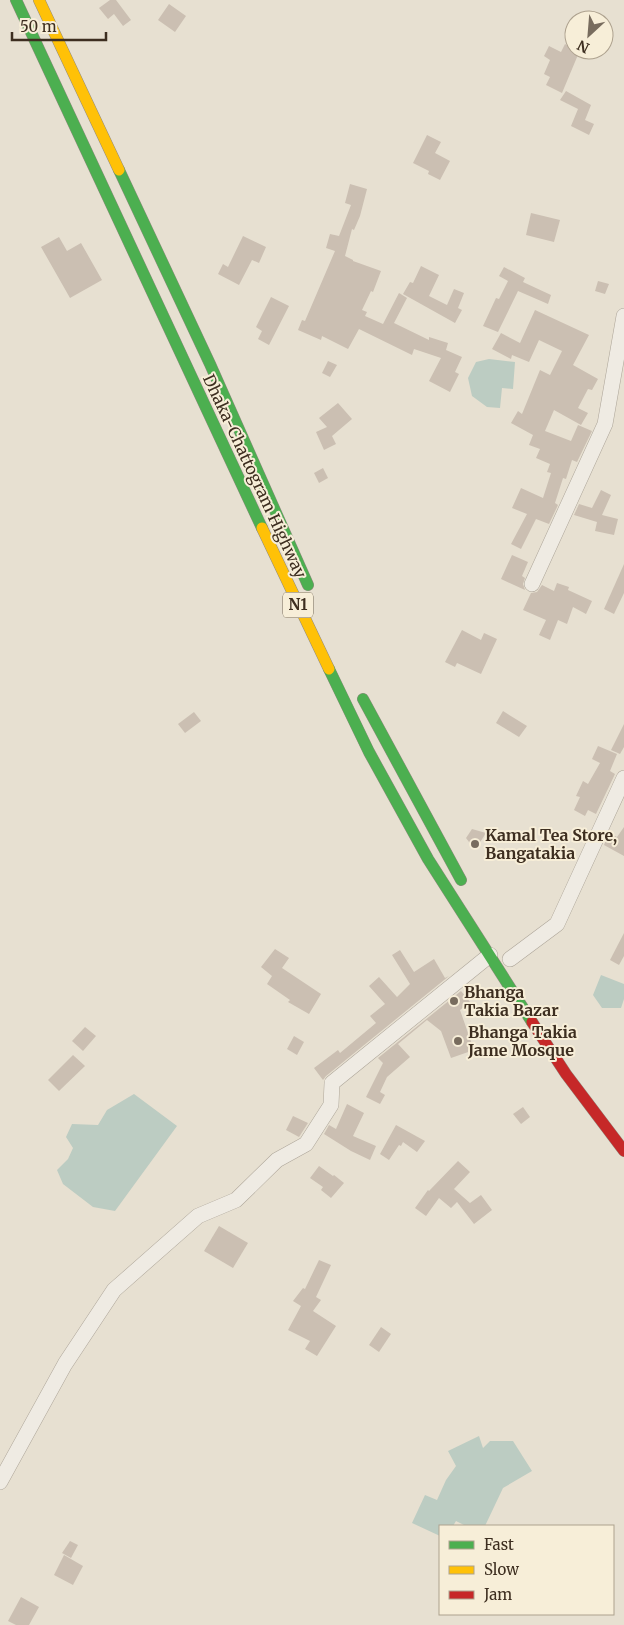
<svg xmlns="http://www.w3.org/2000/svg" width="624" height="1625" viewBox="0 0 624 1625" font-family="Merriweather,serif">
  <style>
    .water { fill: #bcccc2 }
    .building { fill: #cbbfb2 }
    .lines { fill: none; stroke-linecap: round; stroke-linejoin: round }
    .street-casing { stroke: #ada599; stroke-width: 16 }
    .fast-casing { stroke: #928b80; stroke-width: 12 }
    .slow-casing { stroke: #928b80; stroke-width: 12 }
    .jam-casing { stroke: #928b80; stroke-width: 12 }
    .street { stroke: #efebe3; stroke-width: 15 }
    .fast { stroke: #4caf50; stroke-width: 11 }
    .slow { stroke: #ffc107; stroke-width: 11 }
    .jam { stroke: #c62828; stroke-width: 11 }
    .poi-dot { fill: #786c5e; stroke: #f7eed8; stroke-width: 2 }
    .labels { text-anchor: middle; stroke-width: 4; stroke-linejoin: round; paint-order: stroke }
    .shield { fill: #f7eed8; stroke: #756857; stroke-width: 1 }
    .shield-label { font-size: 15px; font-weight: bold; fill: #3d2e20 }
    .street-label { font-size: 16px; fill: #3d2e20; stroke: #f7eed8 }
    .poi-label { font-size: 16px; font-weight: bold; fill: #3d2e20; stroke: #f7eed8; text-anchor: start }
  </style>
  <rect width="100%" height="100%" fill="#e7e0d1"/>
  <g class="water">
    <path d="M489,359L515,362L513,389L502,388L500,408L487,407L472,396L468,378L476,362Z"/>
    <path d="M601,975L624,984V999L621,1008H602L593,995Z"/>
    <path d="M134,1094L177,1126L115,1211L93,1207L63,1184L57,1170L68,1159L73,1148L66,1137L72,1124L98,1125L107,1110Z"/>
    <path d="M479,1436L483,1448L490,1441H513L532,1471L503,1488L485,1526H466L456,1521L453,1526H440V1536L412,1523L425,1495L437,1500L446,1480L456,1466L448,1451Z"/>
  </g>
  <g class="building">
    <path d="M110,0H116L131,20L123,26L114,14L108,19L99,8Z"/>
    <path d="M169,4L186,16L175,32L158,20Z"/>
    <path d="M565,44L570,47L572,45L574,47V50H580L562,93L546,85L550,77L544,74L550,60L544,56L549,46L561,52Z"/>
    <path d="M566,91L591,105L585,120L594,124L589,135L571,126L578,109L560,100Z"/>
    <path d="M427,135L441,142L435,153L450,161L440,180L428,174L429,171L413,163Z"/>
    <path d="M350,184L367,189L360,216L354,230L352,229L345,256L353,260V261L381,271L373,292L371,291L362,310L367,312L365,316L383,324L399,293L407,298L394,323L429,340V337L448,343L446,350L462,357L455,372L459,374L450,392L429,381L441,358L414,349L412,355L359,329L348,349L322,336L321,340L298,330L302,320L305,321L335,251L326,248L330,234L339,236L351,205L345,203Z"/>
    <path d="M531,213L560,220L554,242L526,235Z"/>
    <path d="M243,236L266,247L259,263L252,260L239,285L218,274L223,264L228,267Z"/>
    <path d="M59,237L67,251L81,243L102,280L70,298L41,247Z"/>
    <path d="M421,266L439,275L429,296L447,305L454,289L464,293L458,308L462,310L455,323L403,294L410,282L413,283Z"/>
    <path d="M504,267L525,278L523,282L551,295L548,304L518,291L498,332L483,326L496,298L499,299L508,281L499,276Z"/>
    <path d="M598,281L609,284L605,294L595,291Z"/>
    <path d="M271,297L289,306L269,345L258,339L262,331L256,327Z"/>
    <path d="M535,310L589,335L573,365L598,379L592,390L588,389L578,408L588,413L581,425L554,410L545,431L571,441L578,425L592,431L577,462L572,460L566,479L563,478L555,503L558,505L549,524L536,519L521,549L511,544L527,514L512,508L521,488L543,498L551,473L547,472L550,464L536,458L540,449L529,445L533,435L511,423L518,411L522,414L540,370L550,375L562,351L539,340L529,362L512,355L511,359L492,349L501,333L520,343Z"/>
    <path d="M328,361L337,365L330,377L322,373Z"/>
    <path d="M338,403L352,419L332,436L336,444L324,450L316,432L327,427L319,418Z"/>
    <path d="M323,468L328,478L319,483L314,473Z"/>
    <path d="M601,490L611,495L602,515L618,519L614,535L595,531L597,522L574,515L579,504L592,508Z"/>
    <path d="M512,555L528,562L522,576L525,578L523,584L525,590L501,579Z"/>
    <path d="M624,564V593L614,614L604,609Z"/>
    <path d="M557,583L569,587L568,590L592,601L586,614L573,607L567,624L558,620L550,640L539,635L546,620L523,610L531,593L537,592L542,585L554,591Z"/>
    <path d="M462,630L481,640L484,633L497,639L481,674L457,663L455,667L445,662Z"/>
    <path d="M503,711L527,726L519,737L496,723Z"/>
    <path d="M194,712L201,721L185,733L178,724Z"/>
    <path d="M624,724V747L620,754L611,750Z"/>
    <path d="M598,746L617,754L610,771L615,774L596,814L588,810L585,816L574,810L580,797L576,796L583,781L588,784L600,763L592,759Z"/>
    <path d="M624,827V856L604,845L609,833L617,837Z"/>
    <path d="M472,829L486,833L475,850L466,838Z"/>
    <path d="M624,933V956L619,965L610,960Z"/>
    <path d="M275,949L289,958L282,968L321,994L309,1014L288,1002L290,1000L267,984L272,976L261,967Z"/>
    <path d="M400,950L414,972L434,959L445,978L449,976L326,1076L323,1080L314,1068L338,1050L340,1053L376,1023L370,1016L385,1004L369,986L379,977L397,997L410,984L392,955Z"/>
    <path d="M461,991L470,1002L460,1010L474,1050L451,1058L441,1031L427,1020L398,1044L410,1057L387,1077L380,1092L385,1095L380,1104L366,1097L383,1063L378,1058Z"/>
    <path d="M85,1027L96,1036L83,1051L72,1041Z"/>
    <path d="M294,1036L304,1042L297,1055L287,1049Z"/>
    <path d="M73,1055L85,1066L59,1091L48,1080Z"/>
    <path d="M347,1104L364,1113L353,1136L376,1146L370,1160L351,1151L324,1134L329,1125L336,1129Z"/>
    <path d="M523,1107L530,1117L521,1124L513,1114Z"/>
    <path d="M293,1116L308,1123L299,1137L286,1130Z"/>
    <path d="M396,1125L425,1141L417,1152L403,1142L401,1146L399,1145L389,1160L380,1154Z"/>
    <path d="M458,1161L470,1172L454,1189L470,1203L481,1195L492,1210L474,1224L457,1202L451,1208L439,1198L426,1216L415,1208L428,1190L429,1191Z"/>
    <path d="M319,1166L333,1176L334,1175L344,1183L331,1198L321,1190L323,1187L310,1178Z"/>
    <path d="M219,1226L248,1243L233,1268L204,1251Z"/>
    <path d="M319,1260L331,1265L316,1297L321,1300L313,1311L336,1326L317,1356L305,1349L310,1341L288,1330L301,1306L293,1301L303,1288L305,1289Z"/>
    <path d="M381,1327L391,1334L379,1352L369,1345Z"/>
    <path d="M70,1541L78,1545L71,1558L62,1553Z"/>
    <path d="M64,1555L83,1566L73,1585L54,1575Z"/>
    <path d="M21,1597L39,1607L29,1625H16L8,1621Z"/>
  </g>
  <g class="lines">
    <defs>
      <g id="street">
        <path d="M532,584L605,424L624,316"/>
        <path d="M510,959L557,924L624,778"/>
        <path d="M0,1482L65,1364L114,1290L198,1216L236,1200L277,1160L306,1144L331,1105L332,1083L490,955"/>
      </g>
      <g id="fast">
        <path d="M16,0L262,528"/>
        <path d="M119,170L210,364L308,585"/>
        <path d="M329,669L369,752L428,859L532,1022"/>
        <path d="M363,699L461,880"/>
      </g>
      <g id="slow">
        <path d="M39,0L119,170"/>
        <path d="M262,528L329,669"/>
      </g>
      <path id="jam" d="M532,1022L566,1074L624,1151"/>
    </defs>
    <use href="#street" class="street-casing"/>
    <use href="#fast" class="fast-casing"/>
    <use href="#slow" class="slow-casing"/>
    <use href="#jam" class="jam-casing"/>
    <use href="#street" class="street"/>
    <use href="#fast" class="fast"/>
    <use href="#slow" class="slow"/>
    <use href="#jam" class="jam"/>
  </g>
  <g class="poi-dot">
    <circle cx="475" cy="844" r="5"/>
    <circle cx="454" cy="1001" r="5"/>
    <circle cx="458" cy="1041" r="5"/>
  </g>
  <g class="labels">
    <rect class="shield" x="283" y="592.5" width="30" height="25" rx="4"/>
    <g class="shield-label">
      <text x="298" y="610">N1</text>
    </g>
    <g class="street-label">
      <text transform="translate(255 476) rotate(65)" y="6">Dhaka-Chattogram Highway</text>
    </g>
    <g class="poi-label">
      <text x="485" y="841">Kamal Tea Store,<tspan x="485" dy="18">Bangatakia</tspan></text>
      <text x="464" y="998">Bhanga<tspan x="464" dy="18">Takia Bazar</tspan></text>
      <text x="468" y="1038">Bhanga Takia<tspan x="468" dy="18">Jame Mosque</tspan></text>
    </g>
  </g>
  <rect x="439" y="1525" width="175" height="90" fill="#f7eed8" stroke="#ada18e"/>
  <rect x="449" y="1541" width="25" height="8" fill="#4caf50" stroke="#ada18e"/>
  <text x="484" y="1550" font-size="15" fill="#3d2e20">Fast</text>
  <rect x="449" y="1566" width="25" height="8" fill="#ffc107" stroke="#ada18e"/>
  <text x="484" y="1575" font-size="15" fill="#3d2e20">Slow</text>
  <rect x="449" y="1591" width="25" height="8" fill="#c62828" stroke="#ada18e"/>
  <text x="484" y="1600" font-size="15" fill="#3d2e20">Jam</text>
  <g transform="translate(589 35) rotate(206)"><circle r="24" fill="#f7eed8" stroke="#ada18e"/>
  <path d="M0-4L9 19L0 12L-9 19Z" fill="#786c5e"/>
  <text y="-8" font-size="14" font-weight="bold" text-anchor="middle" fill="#3d2e20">N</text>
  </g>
  <path d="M12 32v8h94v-8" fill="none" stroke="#3d2e20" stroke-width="2.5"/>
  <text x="20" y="32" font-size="15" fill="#3d2e20" stroke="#f7eed8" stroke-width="4" paint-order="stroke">50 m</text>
</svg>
